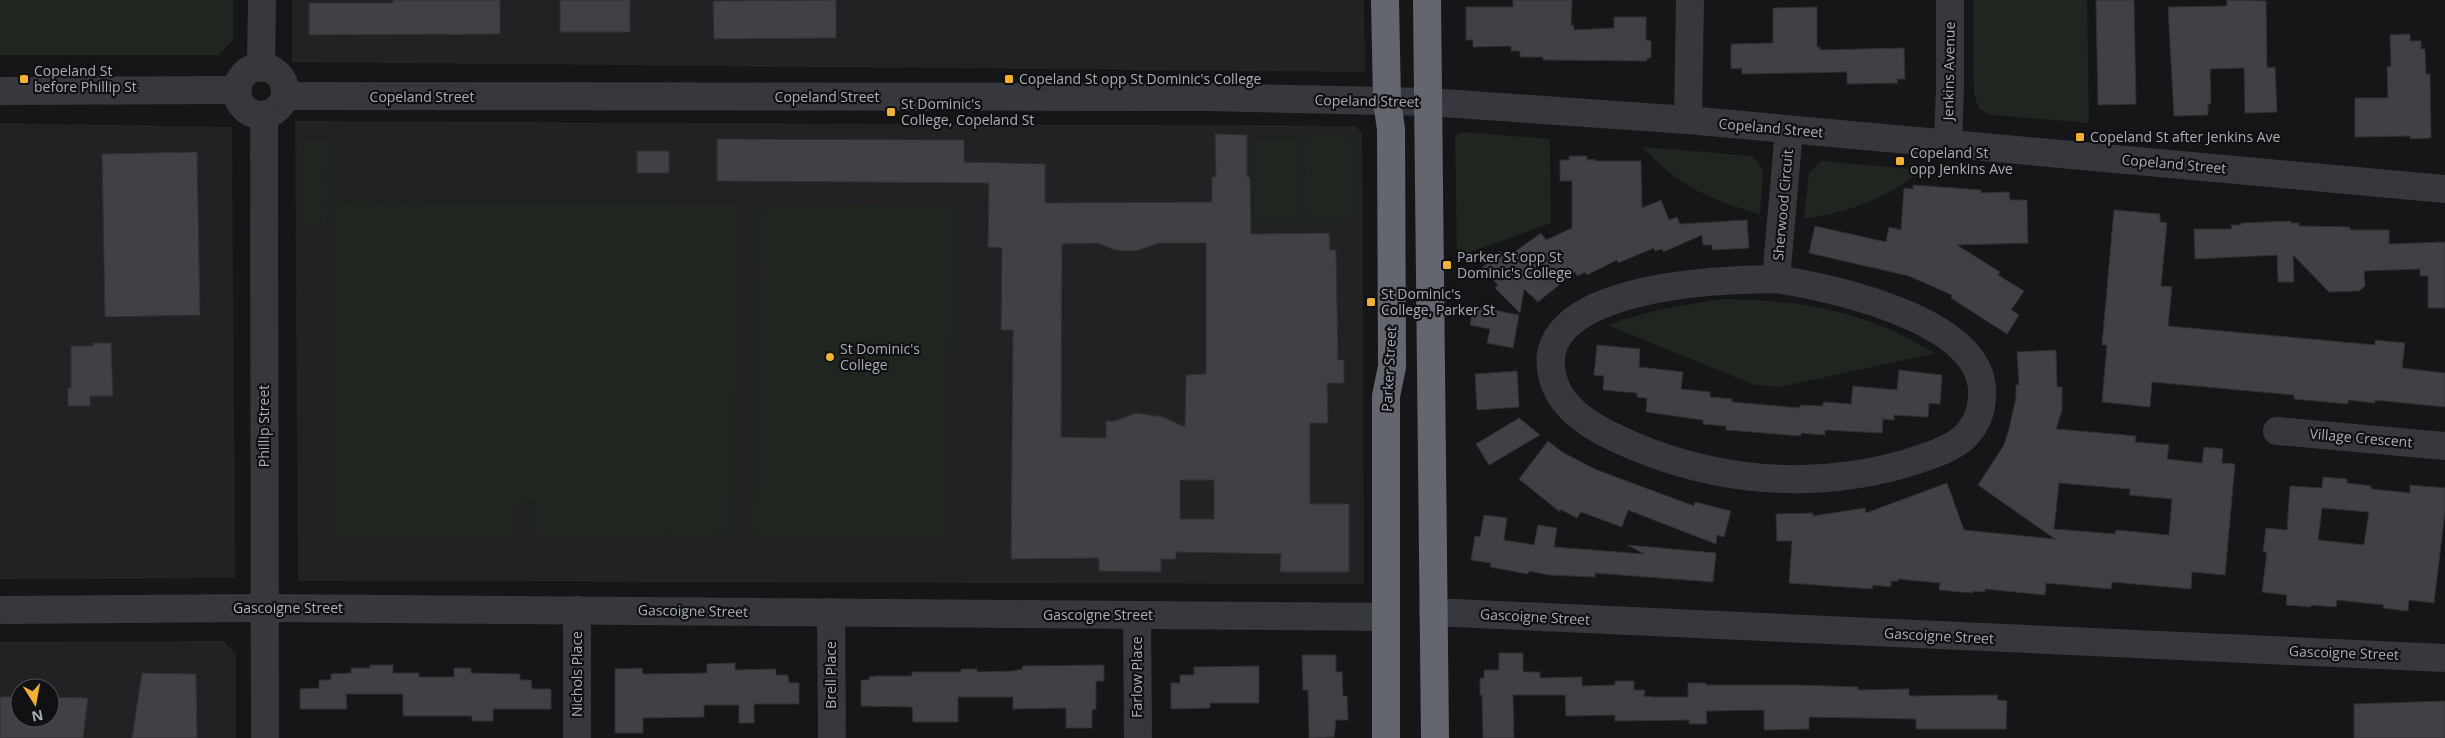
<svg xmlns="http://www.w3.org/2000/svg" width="2445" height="738" viewBox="0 0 2445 738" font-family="'Open Sans',sans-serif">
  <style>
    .built { fill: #222225; fill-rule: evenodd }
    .green { fill: #1e261f }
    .building { fill: #404145; stroke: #303034; fill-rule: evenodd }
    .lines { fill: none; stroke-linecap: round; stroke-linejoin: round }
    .minor { stroke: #37383d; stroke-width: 28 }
    .highway { stroke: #63666e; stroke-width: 28 }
    .poi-dot { fill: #f2b134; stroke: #111113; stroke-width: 2 }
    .labels { text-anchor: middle; stroke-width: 4.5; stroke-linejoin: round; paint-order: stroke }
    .poi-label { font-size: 14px; fill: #a8adb8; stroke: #111113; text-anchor: start }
    .street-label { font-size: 14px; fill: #a8adb8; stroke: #111113 }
  </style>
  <rect width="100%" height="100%" fill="#161618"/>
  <g class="built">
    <path d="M292,0H1364L1365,72L292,62Z"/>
    <path d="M295,121L1355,126L1362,133L1364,584L298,581Z"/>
    <path d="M0,123L232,127L235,578L0,579Z"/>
    <path d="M223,641L236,654V738H0V642ZM20,688H50V718H20Z"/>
  </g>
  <g class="green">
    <path d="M0,0H233V40L219,55H0Z"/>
    <path d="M1973,0H2087L2089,123L1991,115L1979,109L1974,94Z"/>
    <path d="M1461,132L1550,139L1551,223L1457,257L1455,137Z"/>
    <path d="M1351,136V222H1305L1304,137Z"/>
    <path d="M1299,137V222H1254L1253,138Z"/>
    <path d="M298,141H328L327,227L297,226Z"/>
    <path d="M1642,147L1752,156L1763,169L1760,214C1709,200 1679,186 1642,147Z"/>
    <path d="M1821,161L1922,170C1886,199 1849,212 1804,219L1809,173Z"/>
    <path d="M336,201L741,205L731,535L535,536L536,502L515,503V536H331Z"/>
    <path d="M761,205L956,207L944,535H752Z"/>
    <path d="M1722,299C1780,300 1830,305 1884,327C1902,334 1919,345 1936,353L1780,387L1755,385L1607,325C1645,311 1683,305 1722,299Z"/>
  </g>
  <g class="building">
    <path d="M393,0H500V34L309,35V3H393Z"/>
    <rect x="560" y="0" width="70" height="32"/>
    <path d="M836,0V38L714,39L713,1Z"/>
    <path d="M1513,0H1572L1571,25H1574V30L1614,28V17H1646V40L1651,41V58H1647V61L1543,60V57H1520V51H1511V46L1473,47V40H1466V7H1513Z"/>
    <path d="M2096,0H2134L2136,104L2098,105Z"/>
    <path d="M2227,0L2266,1L2267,68L2275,67L2277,112L2245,113L2244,68L2210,69L2211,104H2208V115L2174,116L2168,7L2227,6Z"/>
    <path d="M1817,7V47H1820V50L1904,48L1905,79H1897L1898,83L1847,84V72L1742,74V68L1731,69V44L1773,43V8Z"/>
    <path d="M2410,34V41H2421V49H2425L2426,74H2430L2431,138L2410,139V136L2355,137V98H2388L2387,67L2391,66L2390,35Z"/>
    <path d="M1215,134L1247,135V177H1250L1251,234L1329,233L1330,250H1336L1338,360H1344V383H1327L1328,423H1310V504H1349V572H1280L1281,554L1176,552V559H1161V572L1099,571V558L1011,559L1013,330H1001L1002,248L988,247L989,183L717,181V139L964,140V162L1045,164V203L1212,202V177H1216ZM1097,243L1116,250L1128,251L1139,250L1159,243H1206V374L1186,375L1185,427L1163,417L1136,413L1115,421H1106V438L1061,437L1062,244ZM1180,480H1214V519H1180Z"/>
    <rect x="637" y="151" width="32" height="22"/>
    <path d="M197,152L200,315L105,317L102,154Z"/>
    <path d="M1569,156H1587V160L1595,159V161H1641L1642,208L1661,200L1669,220L1677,217L1680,224L1747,220L1749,248L1712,250V245H1703L1702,235L1663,252L1662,249L1655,251L1654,248L1618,263L1617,260L1587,275L1585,272L1577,276L1575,272L1538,302L1524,289L1520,313L1495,288L1498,285L1482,268L1500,251L1506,258L1541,233L1546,240L1572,228V181H1560V160H1569Z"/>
    <path d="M1913,185L1981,190V193L2009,192L2010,200H2027L2028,243L1957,245L2000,272L1998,275L2024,291L2011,310L2019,315L2007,334L1951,298L1952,295L1909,276L1809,253L1815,226L1886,242L1889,227L1901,230L1904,188L1913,189Z"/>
    <path d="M2114,210L2160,214V222L2167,223L2161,286L2172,287L2168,326L2375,345V340L2405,343L2402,368L2445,373V407L2375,400V403L2348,400V404L2294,399V395L2152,382L2150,407L2102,402L2107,345H2102Z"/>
    <path d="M2291,221V223H2299V226L2350,227V230H2389V244L2445,242V308H2428V276H2420V269L2364,271L2365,286L2359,291L2329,292L2293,255L2294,282H2278L2277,255L2195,259L2194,229H2232L2231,225H2241V223Z"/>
    <path d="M1473,306L1519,315L1513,348L1487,343L1490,329L1470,325Z"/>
    <path d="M93,343H111L113,396H90V406H68V388H71V346H93Z"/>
    <path d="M1597,345L1640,349L1639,367L1683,372L1681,389L1710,392V397L1732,399V402L1800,408V405L1823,406V402L1851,404L1853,386L1897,390L1899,370L1942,375L1940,404L1929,403L1928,417L1894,415V420L1883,419L1882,433L1825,430V435L1801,433V436L1726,430V426L1703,424V420L1646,412L1647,398L1637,397V393L1603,390L1604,376L1594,375Z"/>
    <path d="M2056,350L2057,387H2062V410L2056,429L2136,436L2135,442L2169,445L2167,459L2202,463L2204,447L2223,449L2222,463L2235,464L2225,575L2192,572L2191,589L2112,582L2111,589L2046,583L2045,595L1985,589V592L1973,591V593L1939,590L1940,583L1898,579V581H1891V587L1873,585L1872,589L1789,583L1792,541H1777L1776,514L1813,513V516L1865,508L1866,513L1947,483L1964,530L2055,539L1978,485L2004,445L2009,429L2016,398V385H2019L2017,352ZM2059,483L2130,489L2129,495L2172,499L2169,535L2116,530L2115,534L2054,529Z"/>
    <path d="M1517,371L1519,407L1477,410L1475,374Z"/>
    <path d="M1519,418L1540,435L1489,465L1476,444Z"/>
    <path d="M1548,441L1562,452L1597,470L1694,506L1695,502L1731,511L1724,537L1717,535L1716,544L1628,510L1622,527L1581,512L1577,518L1560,509V512L1519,479Z"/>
    <path d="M2323,477L2347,479V483L2371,486V489L2410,493V485L2445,488V511L2434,603L2409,600L2408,611L2383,608L2384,605L2337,600L2336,607L2311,605V607L2286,605L2287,595L2262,592L2267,552H2263L2266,528L2287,530L2290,486L2322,488ZM2322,508L2369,512L2364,545L2318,540Z"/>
    <path d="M1484,515L1507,518L1504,540L1534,545L1538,525L1557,528L1554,547L1644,554L1628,545L1716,553L1713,582L1595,573V577L1549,575L1529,571L1528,574L1490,567L1491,563L1471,560L1475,536L1480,537Z"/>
    <path d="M1499,653H1523V672H1540V678L1582,677V686L1615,685V681H1634V690H1645L1644,696L1653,697H1688V683H1706V685H1799L1858,687V690L1909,689V696L1998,695L1997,700L2007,701L2006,729H1916V719L1809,717V729L1764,730V710L1706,711L1707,724H1689V720L1615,721V715L1566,716L1565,695H1513L1514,738H1483L1482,695H1480V678H1484V670H1499Z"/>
    <path d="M1302,655H1336V672H1342L1343,696H1347L1348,720H1336L1334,737L1309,738L1308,690H1303Z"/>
    <path d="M735,663V670L776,669V675H788L789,683H799V704H754V723H739V705H704V717L643,718V733H615V669L642,668L643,674L707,673V664Z"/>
    <path d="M370,665H393V673H419V677H454V668H471V673L520,674V680H531L532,689H551V709H493V721H472V716H403V694H346L347,709H300V689L319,688V680H331V674L351,673V668H370Z"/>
    <path d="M1104,665V681H1096V709L1092,710V728H1066V708L1013,709V697H958V722H913L912,707L861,706V680H869V677L877,676H912V672H961V669H977V672L1013,671L1022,669L1023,666Z"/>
    <path d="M1259,666V703H1210V708L1171,709V683H1180V675H1194V667Z"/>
    <path d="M142,673L196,674L197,738H132Z"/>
    <path d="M0,697H20V718H50V697L88,698L83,738H0Z"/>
    <path d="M2445,701V738H2354V704Z"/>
  </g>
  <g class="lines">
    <g class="minor">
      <circle cx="261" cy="91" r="24"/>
      <path d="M261,68L262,0"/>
      <path d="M0,91L238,90"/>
      <path d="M285,96L1208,97L1428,102L1688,120L2445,189"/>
      <path d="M264,115L265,738"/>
      <path d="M1688,120L1690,0"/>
      <path d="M1948,143L1950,87V0"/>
      <path d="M1776,279C1721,279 1515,286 1556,387C1570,421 1618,440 1651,453C1733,483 1820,488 1904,464C1923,458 1945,452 1961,440C1975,428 1982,412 1982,395C1986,320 1832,288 1776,279L1789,130"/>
      <path d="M2277,431L2445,446"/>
      <path d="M0,610L264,608L1386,617"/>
      <path d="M831,612L832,738"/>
      <path d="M1433,612L2445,658"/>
      <path d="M1137,615L1138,738"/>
      <path d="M577,738V610"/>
    </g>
    <g class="highway">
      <path d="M1385,0L1387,101L1391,129L1392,367L1386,396V738"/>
      <path d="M1427,0L1435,738"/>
    </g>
  </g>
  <g class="poi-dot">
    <rect x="19" y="74" width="10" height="10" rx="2.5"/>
    <rect x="1004" y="74" width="10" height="10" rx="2.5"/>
    <rect x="886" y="107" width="10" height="10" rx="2.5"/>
    <rect x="2075" y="132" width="10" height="10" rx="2.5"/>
    <rect x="1895" y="156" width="10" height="10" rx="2.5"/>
    <rect x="1442" y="260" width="10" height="10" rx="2.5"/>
    <rect x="1366" y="297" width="10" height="10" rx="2.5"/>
    <circle cx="830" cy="357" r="5"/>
  </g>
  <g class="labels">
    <g class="poi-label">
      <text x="34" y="76">Copeland St<tspan x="34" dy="16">before Phillip St</tspan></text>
      <text x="1019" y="84">Copeland St opp St Dominic's College</text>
      <text x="901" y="109">St Dominic's<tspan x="901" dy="16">College, Copeland St</tspan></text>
      <text x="2090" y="142">Copeland St after Jenkins Ave</text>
      <text x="1910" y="158">Copeland St<tspan x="1910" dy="16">opp Jenkins Ave</tspan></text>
      <text x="1457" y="262">Parker St opp St<tspan x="1457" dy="16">Dominic's College</tspan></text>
      <text x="1381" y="299">St Dominic's<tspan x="1381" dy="16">College, Parker St</tspan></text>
      <text x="840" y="354">St Dominic's<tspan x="840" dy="16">College</tspan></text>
    </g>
    <g class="street-label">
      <text transform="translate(1949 71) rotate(-89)" y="5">Jenkins Avenue</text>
      <text x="422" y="102">Copeland Street</text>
      <text x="827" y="102">Copeland Street</text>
      <text transform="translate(1367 101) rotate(1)" y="5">Copeland Street</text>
      <text transform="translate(1771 128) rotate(5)" y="5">Copeland Street</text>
      <text transform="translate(2174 164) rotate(5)" y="5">Copeland Street</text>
      <text transform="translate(1783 205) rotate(-85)" y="5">Sherwood Circuit</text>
      <text transform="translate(1389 369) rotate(-87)" y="5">Parker Street</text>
      <text transform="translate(264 426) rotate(-90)" y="5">Phillip Street</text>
      <text transform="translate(2361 438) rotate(5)" y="5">Village Crescent</text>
      <text x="288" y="613">Gascoigne Street</text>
      <text transform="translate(693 611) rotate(1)" y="5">Gascoigne Street</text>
      <text x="1098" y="620">Gascoigne Street</text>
      <text transform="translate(1535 617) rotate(3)" y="5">Gascoigne Street</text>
      <text transform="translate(1939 636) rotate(3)" y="5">Gascoigne Street</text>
      <text transform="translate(2344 653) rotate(2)" y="5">Gascoigne Street</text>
      <text transform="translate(577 674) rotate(-90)" y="5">Nichols Place</text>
      <text transform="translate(831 675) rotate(-90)" y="5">Brell Place</text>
      <text transform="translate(1137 677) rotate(-90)" y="5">Farlow Place</text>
    </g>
  </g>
  <g transform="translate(35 703) rotate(169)"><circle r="24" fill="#111113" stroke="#4d4f55"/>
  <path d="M0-4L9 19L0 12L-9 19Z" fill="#f2b134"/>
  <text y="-8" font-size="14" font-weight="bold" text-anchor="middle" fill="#a8adb8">N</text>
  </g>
</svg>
